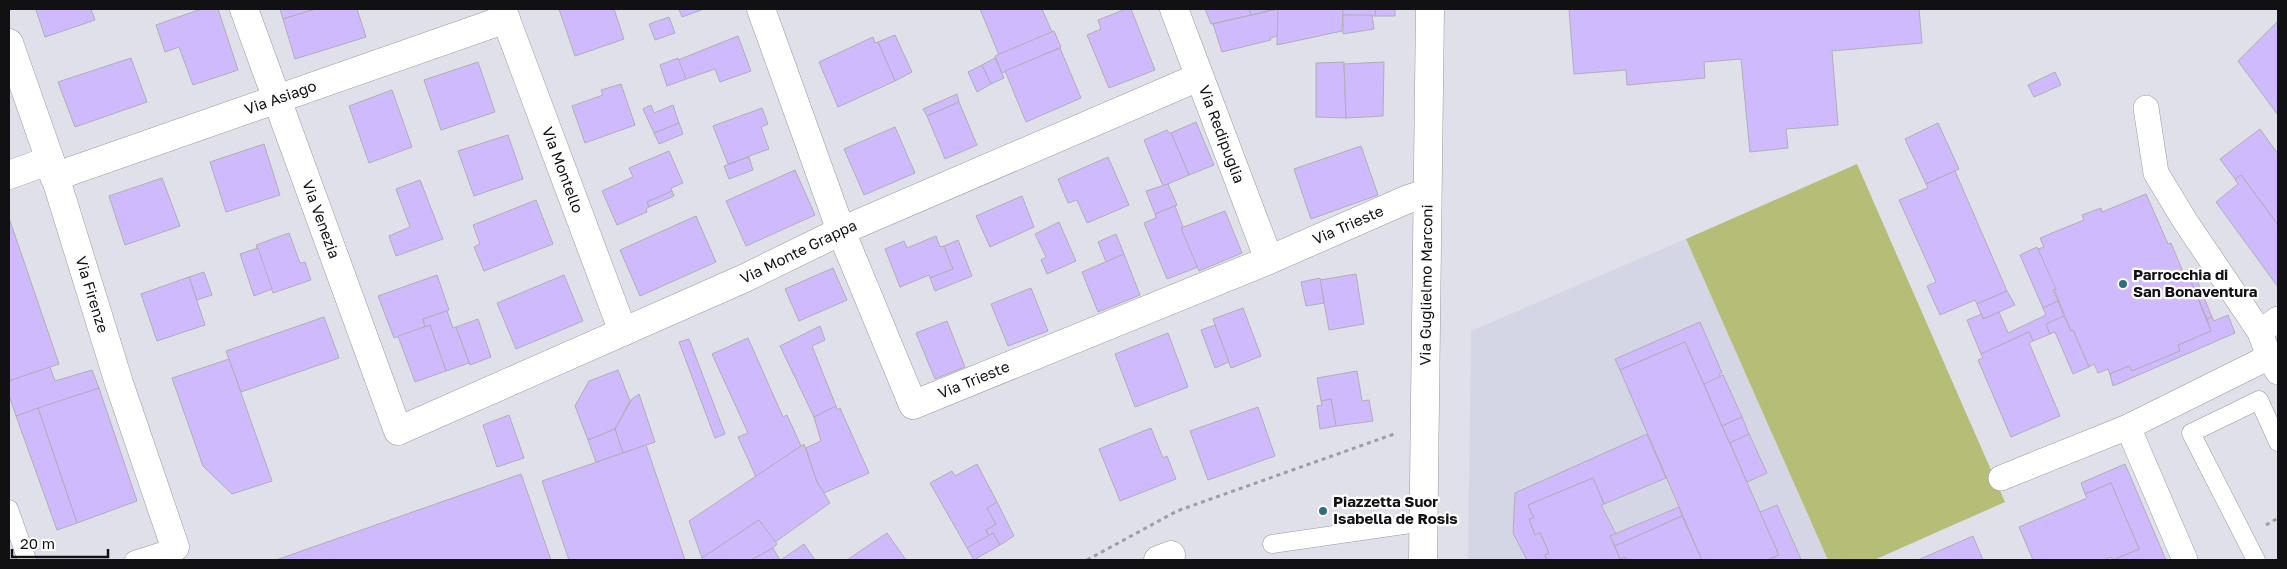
<svg xmlns="http://www.w3.org/2000/svg" width="2287" height="569" viewBox="0 0 2287 569" font-family="'Golos Text',sans-serif">
  <style>
    .built { fill: #d4d6e6 }
    .green { fill: #b5bd76 }
    .building { fill: #d0bafe; stroke: #b0aeb6 }
    .lines { fill: none; stroke-linecap: round; stroke-linejoin: round }
    .service-casing { stroke: #9899a1; stroke-width: 19 }
    .pedestrian-casing { stroke: #9899a1; stroke-width: 26 }
    .minor-casing { stroke: #9899a1; stroke-width: 29 }
    .secondary-casing { stroke: #9899a1; stroke-width: 29 }
    .path { stroke: #9d9ea5; stroke-width: 3; stroke-dasharray: 4 4; stroke-linecap: butt }
    .service { stroke: #fff; stroke-width: 18 }
    .pedestrian { stroke: #fff; stroke-width: 25 }
    .minor { stroke: #fff; stroke-width: 28 }
    .secondary { stroke: #fff; stroke-width: 28 }
    .poi-dot { fill: #326b85; stroke: #fff; stroke-width: 2 }
    .labels { text-anchor: middle; stroke-width: 4.5; stroke-linejoin: round; paint-order: stroke }
    .street-label { font-size: 15px; fill: #111114; stroke: #fff }
    .poi-label { font-size: 15px; font-weight: bold; fill: #111114; stroke: #fff; text-anchor: start }
  </style>
  <rect width="100%" height="100%" fill="#dfe0e9"/>
  <path class="built" d="M1686,239L1828,560H1468L1471,331Z"/>
  <path class="green" d="M1857,164L2005,502L1874,560H1828L1686,239Z"/>
  <g class="building">
    <path d="M39,9H91L95,20L45,37L36,10Z"/>
    <path d="M201,9H218L238,70L193,85L179,47L165,52L156,25Z"/>
    <path d="M280,9H316L283,19Z"/>
    <path d="M316,9H357L366,37L295,59L283,19Z"/>
    <path d="M559,9H614L624,39L575,56Z"/>
    <path d="M679,9H704L682,17Z"/>
    <path d="M980,9H1042L1052,32L999,55Z"/>
    <path d="M1126,9H1131L1155,70L1109,88L1087,35L1101,29L1098,20Z"/>
    <path d="M1205,9H1249L1251,15L1211,24Z"/>
    <path d="M1249,9H1275L1251,15Z"/>
    <path d="M1278,9V36L1270,38L1271,40L1222,52L1213,24Z"/>
    <path d="M1278,9H1343L1342,31L1277,45Z"/>
    <path d="M1343,9H1387V10L1376,9L1375,16L1343,15Z"/>
    <path d="M1376,9H1395V16H1375Z"/>
    <path d="M1569,9H1919L1922,43L1832,51L1838,125L1786,129L1788,148L1750,152L1741,59L1704,62L1705,78L1627,85L1626,70L1574,74Z"/>
    <path d="M1343,15H1372L1374,29L1343,34Z"/>
    <path d="M669,17L675,33L655,40L649,24Z"/>
    <path d="M2278,21V115L2238,61Z"/>
    <path d="M1054,31L1061,47L1002,73L995,56Z"/>
    <path d="M895,35L912,72L895,81L878,42Z"/>
    <path d="M738,36L751,71L720,82L715,69L686,79L678,60Z"/>
    <path d="M873,37L875,43L878,42L895,81L838,107L819,62Z"/>
    <path d="M1060,48L1081,98L1026,122L1005,71Z"/>
    <path d="M131,58L147,102L75,127L58,82Z"/>
    <path d="M678,58L686,79L667,86L660,65Z"/>
    <path d="M995,58L1004,78L991,84L982,65Z"/>
    <path d="M478,62L495,112L441,130L424,80Z"/>
    <path d="M1344,62L1346,118L1316,117V63Z"/>
    <path d="M1384,62L1383,116L1346,118L1344,64Z"/>
    <path d="M982,65L991,84L977,92L968,72Z"/>
    <path d="M2055,72L2061,85L2034,97L2028,85Z"/>
    <path d="M621,84L635,125L585,143L572,106L603,95L601,90Z"/>
    <path d="M392,90L412,147L369,163L349,106Z"/>
    <path d="M957,94L959,102L927,116L923,109Z"/>
    <path d="M959,102L977,145L945,159L927,116Z"/>
    <path d="M651,105L654,113L673,105L679,123L654,133L643,109Z"/>
    <path d="M762,108L768,124L761,127L769,149L728,164L713,126Z"/>
    <path d="M1196,122L1214,165L1189,175L1171,133Z"/>
    <path d="M679,123L683,134L659,144L654,133Z"/>
    <path d="M1938,123L1959,169L1926,184L1905,139Z"/>
    <path d="M895,127L915,173L864,195L844,149Z"/>
    <path d="M2260,129L2278,154V225L2241,175L2235,179L2220,159Z"/>
    <path d="M1167,130L1169,133H1171L1189,175L1163,186L1144,140Z"/>
    <path d="M508,135L523,179L474,196L458,151Z"/>
    <path d="M264,144L280,195L226,212L210,162Z"/>
    <path d="M1361,146L1378,195L1311,219L1294,169Z"/>
    <path d="M669,151L683,183L671,188L672,191L647,202L649,207L646,209L647,212L617,225L602,191L633,177L629,168Z"/>
    <path d="M749,157L753,170L729,179L724,166Z"/>
    <path d="M1108,157L1129,205L1087,223L1077,200L1068,203L1058,179Z"/>
    <path d="M795,170L815,215L746,246L726,201Z"/>
    <path d="M1955,171L2007,291L1977,304L1975,300L1940,315L1927,286L1936,282L1899,200L1928,188L1926,184Z"/>
    <path d="M2241,175L2278,225V287L2216,202L2238,184L2235,179Z"/>
    <path d="M162,178L180,226L125,245L109,196Z"/>
    <path d="M420,180L443,239L396,256L389,236L410,227L396,189Z"/>
    <path d="M1168,184L1177,205L1155,214L1146,191Z"/>
    <path d="M672,191L674,196L649,207L647,202Z"/>
    <path d="M2146,194L2168,244L2171,243L2184,274L2190,272L2192,279H2190L2211,331L2178,345L2180,351L2132,371L2129,366L2110,374L2108,369L2098,373L2094,364L2089,367L2073,330L2071,331L2038,249L2044,247L2040,238L2084,220L2082,215L2101,208L2102,212Z"/>
    <path d="M1022,196L1034,227L990,247L976,216Z"/>
    <path d="M536,200L553,244L484,271L474,247L480,244L473,225Z"/>
    <path d="M1175,206L1183,227L1181,228L1198,267L1167,279L1144,223L1156,218L1155,214Z"/>
    <path d="M1225,211L1242,253L1199,271L1181,228Z"/>
    <path d="M696,216L716,262L640,296L620,250Z"/>
    <path d="M9,218L59,364L9,381Z"/>
    <path d="M1059,222L1076,261L1047,274L1041,260L1046,257L1035,234Z"/>
    <path d="M289,233L300,263L305,262L311,280L273,293L256,245Z"/>
    <path d="M1116,234L1124,254L1106,262L1098,242Z"/>
    <path d="M936,236L940,247L944,246L953,269L930,278L929,275L900,287L885,249L904,241L907,248Z"/>
    <path d="M958,240L972,276L935,291L930,278L953,269L944,246Z"/>
    <path d="M2037,247L2056,289L2053,290L2058,301L2043,308L2020,255Z"/>
    <path d="M258,248L272,289L254,296L240,254Z"/>
    <path d="M1124,254L1140,295L1098,312L1082,272Z"/>
    <path d="M833,268L847,300L799,321L785,289Z"/>
    <path d="M2192,268L2212,317L2207,319L2190,279H2192L2188,269Z"/>
    <path d="M204,272L212,295L197,300L189,277Z"/>
    <path d="M1356,274L1364,324L1329,330L1320,280Z"/>
    <path d="M437,275L449,310L423,319L425,327L394,338L378,296Z"/>
    <path d="M564,275L583,321L516,349L497,303Z"/>
    <path d="M189,277L205,325L157,341L141,294Z"/>
    <path d="M1320,278L1324,303L1306,306L1301,282Z"/>
    <path d="M1031,288L1048,331L1008,346L991,304Z"/>
    <path d="M2007,291L2015,305L1983,319L1977,304Z"/>
    <path d="M2058,301L2064,316L2046,324L2050,334L2033,341L2029,332L1981,354L1967,320L1982,314L1983,319L1999,312L2008,333L2046,315L2043,308Z"/>
    <path d="M1243,308L1261,356L1231,368L1213,319Z"/>
    <path d="M447,311L453,328L456,327L469,363L446,371L430,325L425,327L423,319Z"/>
    <path d="M2228,315L2235,333L2113,386L2110,374L2129,366L2132,371L2180,351L2178,345L2211,331L2207,319L2212,317L2214,321Z"/>
    <path d="M2064,316L2071,331L2073,330L2089,367L2073,374L2055,332L2050,334L2046,324Z"/>
    <path d="M324,317L339,358L241,392L226,351Z"/>
    <path d="M478,319L491,357L470,365L456,327Z"/>
    <path d="M947,321L965,367L935,379L916,333Z"/>
    <path d="M1700,322L1722,373L1719,374L1721,377L1704,384L1685,342L1620,370L1615,359Z"/>
    <path d="M430,325L446,371L415,382L398,336Z"/>
    <path d="M1215,325L1229,362L1215,368L1201,330Z"/>
    <path d="M820,326L825,340L812,346L836,406L814,417L780,346Z"/>
    <path d="M2029,332L2033,341L2029,343L2060,416L2011,437L1978,360L1983,358L1981,354Z"/>
    <path d="M1168,333L1188,387L1135,407L1115,354Z"/>
    <path d="M748,338L783,417L787,415L801,446L756,477L738,437L748,433L712,354Z"/>
    <path d="M689,339L725,434L715,438L679,342Z"/>
    <path d="M1685,342L1779,555L1767,560H1702L1620,370Z"/>
    <path d="M229,359L272,481L232,494L203,466L172,378Z"/>
    <path d="M50,367L55,381L92,370L99,388L16,416L9,395V381Z"/>
    <path d="M618,370L630,401L615,429L588,440L575,406L589,381Z"/>
    <path d="M1357,371L1362,401L1369,400L1373,421L1336,426L1331,399L1321,401L1317,378Z"/>
    <path d="M1723,375L1742,417L1722,426L1704,384Z"/>
    <path d="M99,388L137,501L77,523L38,408Z"/>
    <path d="M639,394L655,442L623,453L615,429L632,399Z"/>
    <path d="M1331,399L1336,426L1320,429L1317,406L1322,405L1321,401Z"/>
    <path d="M836,406L837,410L840,408L869,473L824,493L817,482L806,448L821,441L814,417Z"/>
    <path d="M1258,407L1275,456L1208,480L1190,431Z"/>
    <path d="M38,408L77,523L57,530L16,416Z"/>
    <path d="M509,415L524,458L497,467L483,425Z"/>
    <path d="M1742,417L1749,434L1730,443L1722,426Z"/>
    <path d="M1151,428L1163,458L1167,456L1176,479L1120,501L1099,449Z"/>
    <path d="M615,429L623,453L596,462L588,440Z"/>
    <path d="M1647,434L1666,478L1604,504L1593,478L1528,505L1534,518L1529,519L1535,535L1540,532L1549,553L1545,555L1547,560H1527L1513,533L1515,493Z"/>
    <path d="M1749,434L1767,473L1747,482L1730,443Z"/>
    <path d="M804,444L817,482L830,503L775,542L759,520L702,558L689,521Z"/>
    <path d="M646,445L685,560H569L542,481Z"/>
    <path d="M977,464L997,502L987,508L996,524L986,530L989,536L967,548L930,483L952,471L955,476Z"/>
    <path d="M2125,464L2166,560H2113L2139,549L2111,483L2085,494L2081,483Z"/>
    <path d="M521,474L551,560H276Z"/>
    <path d="M1593,478L1604,504L1601,505L1616,534L1610,536L1620,559L1625,557L1627,560H1547L1545,555L1549,553L1540,532L1535,535L1529,519L1534,518L1528,505Z"/>
    <path d="M2111,483L2139,549L2113,560L2111,557L2104,560H2033L2019,527L2087,498L2085,494Z"/>
    <path d="M997,502L1014,536L1000,545L993,533L989,536L986,530L996,524L987,508Z"/>
    <path d="M1777,505L1801,559L1797,560H1767L1779,555L1760,512Z"/>
    <path d="M1679,507L1682,516L1615,546L1610,536Z"/>
    <path d="M1682,516L1702,560H1627L1625,557L1620,559L1615,546Z"/>
    <path d="M759,520L777,544L773,548L751,560H703L702,558Z"/>
    <path d="M887,533L906,560H847Z"/>
    <path d="M993,533L1000,545L974,560L967,548Z"/>
    <path d="M1973,536L1983,560H1918Z"/>
    <path d="M804,544L815,560H781Z"/>
    <path d="M773,548L780,560H751Z"/>
  </g>
  <g class="lines">
    <defs>
      <g id="service">
        <path d="M9,509L27,560"/>
        <path d="M1272,544L1424,522"/>
        <path d="M134,560L175,547"/>
        <path d="M2256,560L2191,433L2259,400L2278,442"/>
      </g>
      <g id="pedestrian">
        <path d="M2146,108L2156,173L2185,221L2260,332L2269,357L2278,372"/>
        <path d="M2260,332L2278,319"/>
        <path d="M2128,427L2269,357"/>
        <path d="M2001,478L2128,427L2185,560"/>
      </g>
      <g id="minor">
        <path id="s1" d="M244,9L398,431L745,278L841,231L1199,77"/>
        <path id="s2" d="M502,9L623,332"/>
        <path id="s3" d="M761,9L841,231L913,405L1269,260L1408,199L1427,193"/>
        <path id="s4" d="M1174,9L1269,260"/>
        <path id="s5" d="M9,43L50,160L119,383L175,547"/>
        <path d="M9,175L50,160"/>
        <path id="s6" d="M54,177L506,19"/>
        <path d="M1158,560L1171,555"/>
      </g>
      <g id="secondary">
        <path id="s7" d="M1423,560L1430,9"/>
      </g>
    </defs>
    <use href="#service" class="service-casing"/>
    <use href="#pedestrian" class="pedestrian-casing"/>
    <use href="#minor" class="minor-casing"/>
    <use href="#secondary" class="secondary-casing"/>
    <g class="path">
      <path d="M2266,525L2278,518"/>
      <path d="M1087,560L1177,511L1394,434"/>
    </g>
    <use href="#service" class="service"/>
    <use href="#pedestrian" class="pedestrian"/>
    <use href="#minor" class="minor"/>
    <use href="#secondary" class="secondary"/>
  </g>
  <g class="poi-dot">
    <circle cx="2123" cy="284" r="5"/>
    <circle cx="1323" cy="511" r="5"/>
  </g>
  <g class="labels">
    <g class="street-label">
      <text dy="5" stroke="none"><textPath href="#s6" startOffset="240">Via Asiago</textPath></text>
      <text dy="5" stroke="none"><textPath href="#s4" startOffset="134">Via Redipuglia</textPath></text>
      <text dy="5" stroke="none"><textPath href="#s2" startOffset="172">Via Montello</textPath></text>
      <text dy="5" stroke="none"><textPath href="#s1" startOffset="224">Via Venezia</textPath></text>
      <text dy="5" stroke="none"><textPath href="#s3" startOffset="895">Via Trieste</textPath></text>
      <text dy="5" stroke="none"><textPath href="#s1" startOffset="888">Via Monte Grappa</textPath></text>
      <text dy="5" stroke="none"><textPath href="#s7" startOffset="275">Via Guglielmo Marconi</textPath></text>
      <text dy="5" stroke="none"><textPath href="#s5" startOffset="265">Via Firenze</textPath></text>
      <text dy="5" stroke="none"><textPath href="#s3" startOffset="490">Via Trieste</textPath></text>
    </g>
    <g class="poi-label">
      <text x="2133" y="280">Parrocchia di<tspan x="2133" dy="17">San Bonaventura</tspan></text>
      <text x="1333" y="507">Piazzetta Suor<tspan x="1333" dy="17">Isabella de Rosis</tspan></text>
    </g>
  </g>
  <rect width="2287" height="569" fill="none" stroke="#111114" stroke-width="20"/>
  <path d="M12 549v8h96v-8" fill="none" stroke="#111114" stroke-width="2.5"/>
  <text x="20" y="549" font-size="15" fill="#111114" stroke="#ffffff" stroke-width="4" paint-order="stroke">20 m</text>
</svg>
